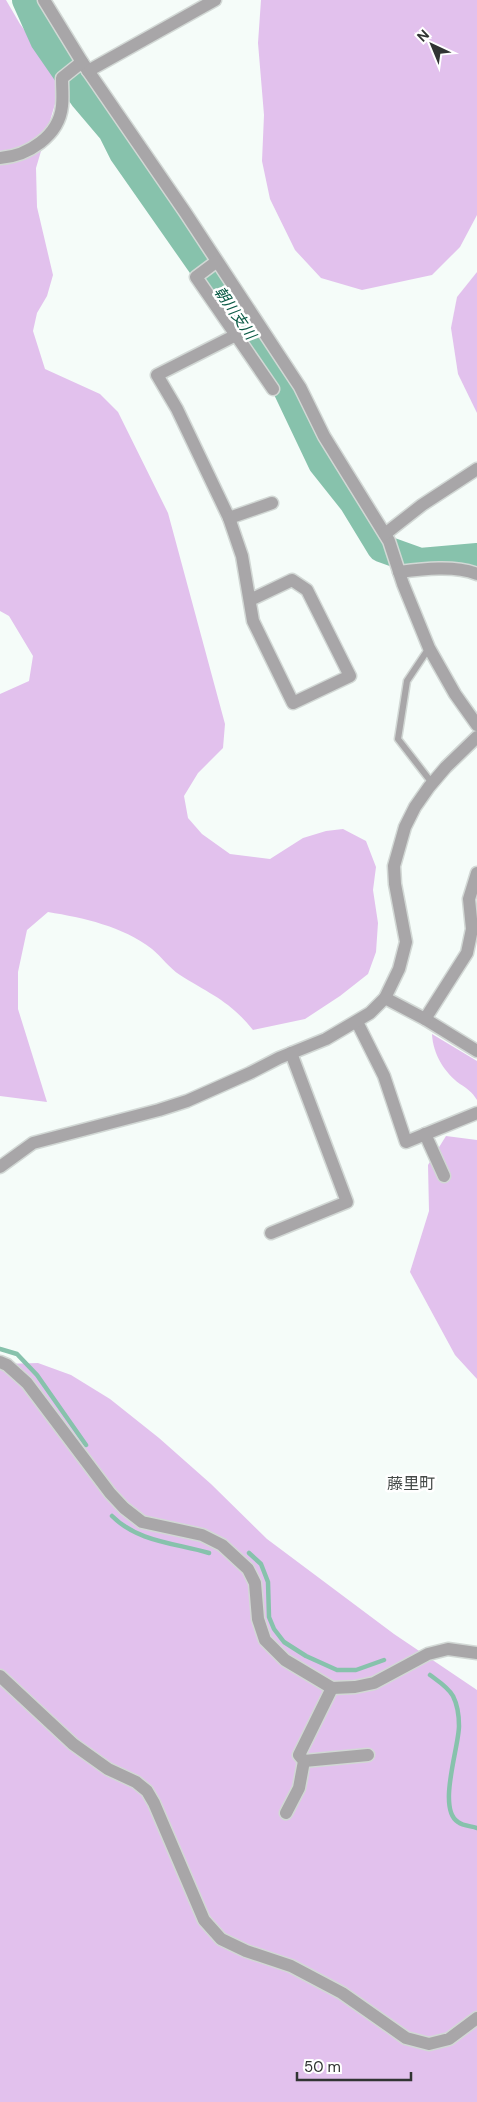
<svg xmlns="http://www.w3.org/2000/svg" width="477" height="2102" viewBox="0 0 477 2102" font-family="'DM Sans','Noto Sans JP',sans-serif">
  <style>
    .green { fill: #e2c1ed }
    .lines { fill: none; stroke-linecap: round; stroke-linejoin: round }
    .stream { stroke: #87c2ac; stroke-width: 4.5 }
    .river { stroke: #87c2ac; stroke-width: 28 }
    .lane-casing { stroke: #d2d8d5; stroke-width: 9 }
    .street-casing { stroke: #d2d8d5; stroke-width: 15 }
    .lane { stroke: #a8a6a8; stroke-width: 6 }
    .street { stroke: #a8a6a8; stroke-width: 12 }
    .labels { text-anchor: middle; stroke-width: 5; stroke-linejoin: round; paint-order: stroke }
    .water-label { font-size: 15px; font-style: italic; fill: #0a5a45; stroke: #fff }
    .quarter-label { font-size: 16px; fill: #454a48; stroke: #fff }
  </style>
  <rect width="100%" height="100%" fill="#f5fcf9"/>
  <g class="green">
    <path d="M0,0H6L20,24L58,76V94L36,168L37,207L53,275L47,296L37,313L33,331L45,369L100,394L118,412L168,513L225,724L223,748L198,773L184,796L188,818L202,834L230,854L270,859L303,838L326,831L343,829L366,841L376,867L373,890L378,923L376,952L368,974L340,996L305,1019L253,1030C230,1001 210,994 180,975C169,968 162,957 152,949C122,926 84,918 48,912L27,930L18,972V1009L47,1102L0,1096V694L29,681L33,656L9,616L0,611Z"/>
    <path d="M261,0H477V215L460,247L432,275L362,290L321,278L295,250L270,199L262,161L264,115L258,43Z"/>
    <path d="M477,272V413L458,374L451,328L457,297Z"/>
    <path d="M432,1034L477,1061V1100C472,1092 468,1089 460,1084C444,1072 433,1054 432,1034Z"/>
    <path d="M446,1136L477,1140V1379L455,1355L410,1272L429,1211L428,1165Z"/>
    <path d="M38,1363L71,1375L110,1399L159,1438L211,1484L267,1539L394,1634L477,1690V2102H0V1364Z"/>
  </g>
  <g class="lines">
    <g class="stream">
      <path d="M0,1349L17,1354L37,1375L86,1445"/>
      <path d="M112,1516C138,1542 175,1543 209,1553"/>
      <path d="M249,1553L261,1564L268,1582L269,1617L274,1629L284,1642L306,1656L337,1670H356L384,1660"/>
      <path d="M430,1675C438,1681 448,1687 453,1696C457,1704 459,1716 459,1726C459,1747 437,1809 458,1822C463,1826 471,1826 477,1828"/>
    </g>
    <path class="river" d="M26,0L44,40L84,98L112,131L123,153L284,383L322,463L353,502L381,548L420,562L477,557"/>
    <defs>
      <path id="lane" d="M429,648L407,681L398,739L432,783"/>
      <g id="street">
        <path d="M44,0L82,62L185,212L300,387L324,436L389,541L403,584L429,648L455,694L477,725"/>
        <path d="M88,71L215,0"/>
        <path d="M0,158C28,156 59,136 62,106C63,97 62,88 62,78L82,62"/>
        <path d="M216,262L196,277L236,335L157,375L177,409L229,518L242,556L253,621L293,703L350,676L307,590L292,580L250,600"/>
        <path d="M236,335L273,389"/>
        <path d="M229,518L272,503"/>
        <path d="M385,534L422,505L477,469"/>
        <path d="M399,572C423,569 455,565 477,574"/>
        <path d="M385,998L425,1019L477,1051"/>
        <path d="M425,1019L467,953L472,929L469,899L477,873"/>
        <path d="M357,1022L384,1076L406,1142L477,1113"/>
        <path d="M425,1134L444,1176"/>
        <path d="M0,1167L33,1143L159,1110L187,1101L250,1073L279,1058L326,1039L370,1013L385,998L399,969L406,942L395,884L394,866L405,827L415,807L429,787L446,767L477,737"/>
        <path d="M271,1233L347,1202L291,1053"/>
        <path d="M0,1362L7,1365L27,1383L110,1493L124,1508L142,1522L202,1535L222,1545L248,1569L255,1583L258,1619L265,1640L285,1660L332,1688L355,1687L374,1683L428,1654L448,1649L477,1653"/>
        <path d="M0,1676L73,1744L108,1769L136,1782L147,1791L154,1803L204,1920L221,1939L246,1951L291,1966L342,1993L406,2038L429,2044L449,2039L477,2018"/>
        <path d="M304,1761L368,1755"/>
        <path d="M286,1813L299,1788L304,1761L299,1755L332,1688"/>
      </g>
    </defs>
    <use href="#lane" class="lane-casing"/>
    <use href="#street" class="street-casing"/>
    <use href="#lane" class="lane"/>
    <use href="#street" class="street"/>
  </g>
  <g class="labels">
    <g class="water-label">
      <text transform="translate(235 313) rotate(55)" y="5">朝川支川</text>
    </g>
    <g class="quarter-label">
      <text x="411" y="1489">藤里町</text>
    </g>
  </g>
  <g transform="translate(432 45) rotate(316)" stroke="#ffffff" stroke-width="4" paint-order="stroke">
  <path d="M0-4L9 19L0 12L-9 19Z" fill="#313433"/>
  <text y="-8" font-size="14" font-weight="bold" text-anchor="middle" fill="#313433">N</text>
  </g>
  <path d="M297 2072v8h114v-8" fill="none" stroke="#313433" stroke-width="2.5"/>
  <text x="304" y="2072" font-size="15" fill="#313433" stroke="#ffffff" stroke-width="4" paint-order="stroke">50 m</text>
</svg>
